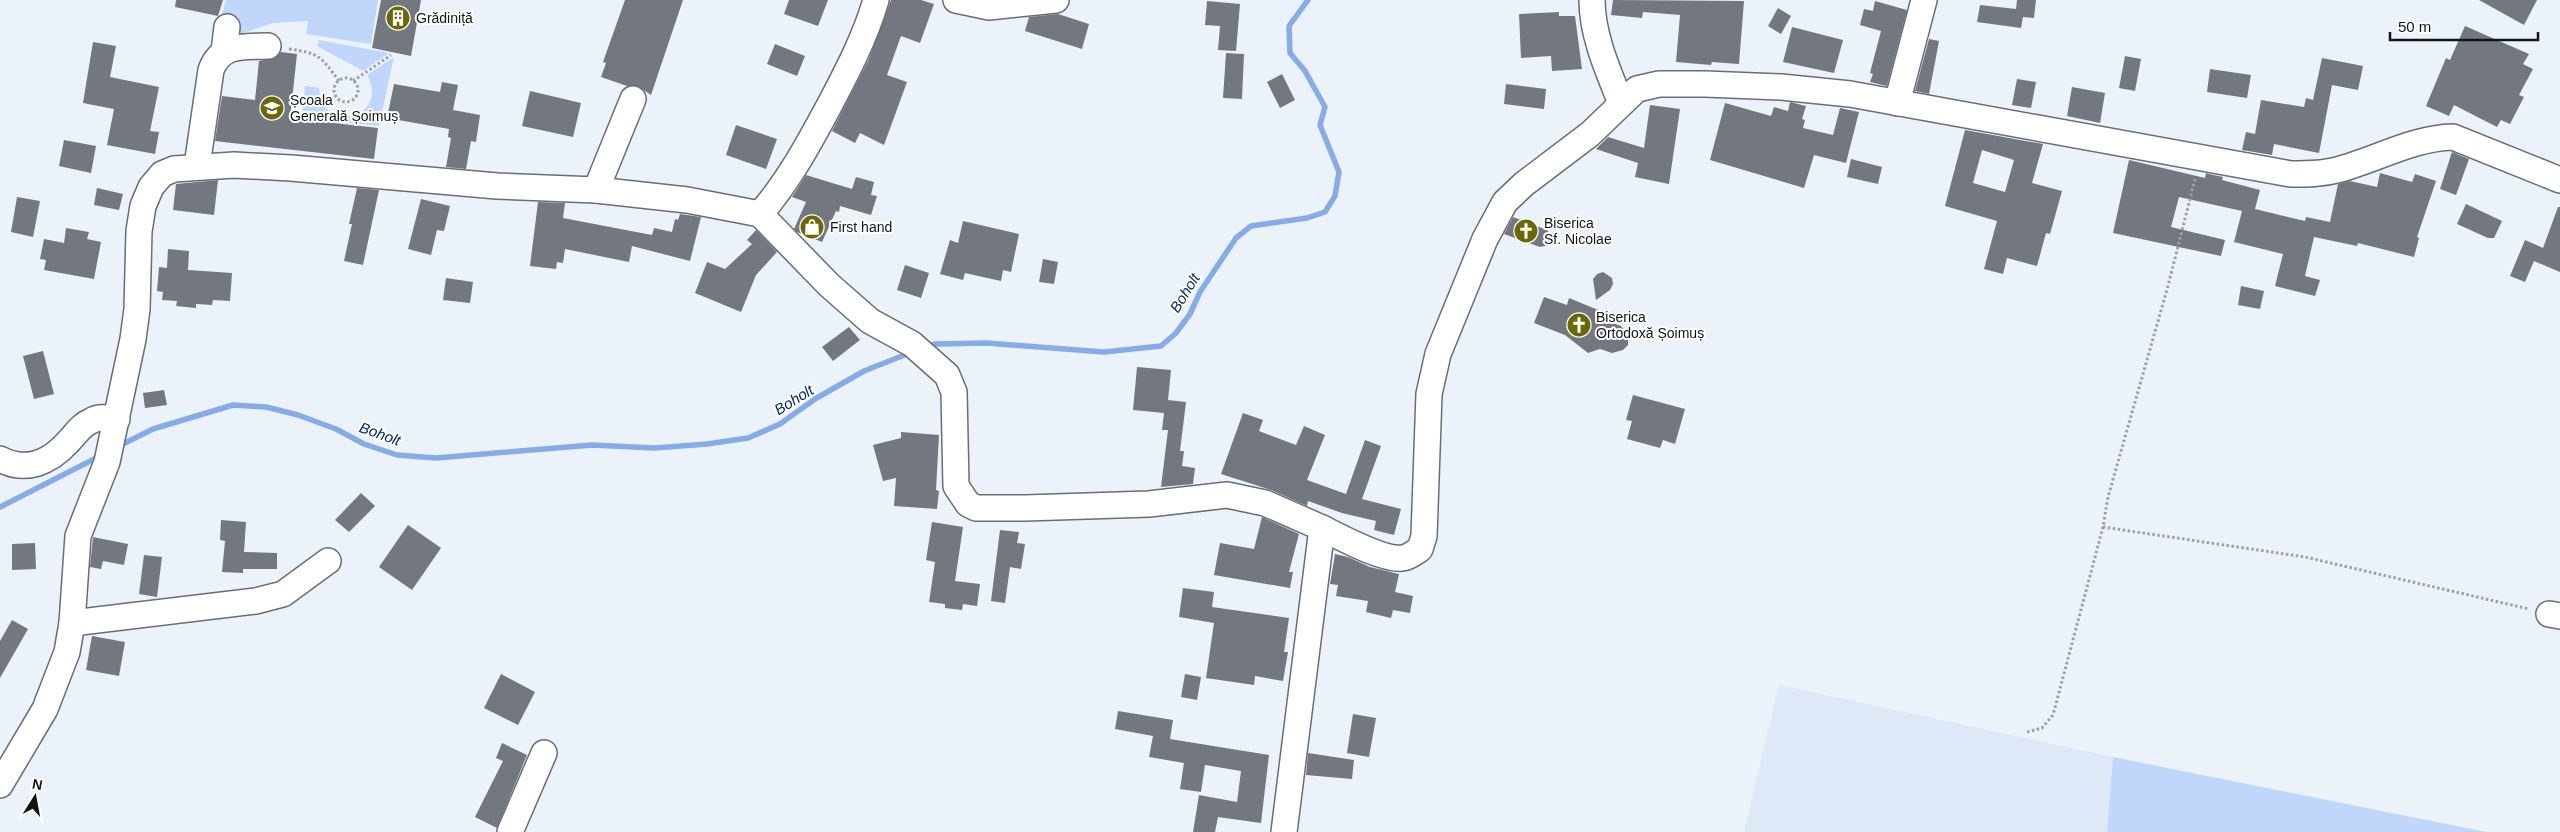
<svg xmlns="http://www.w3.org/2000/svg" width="2560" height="832" viewBox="0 0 2560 832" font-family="Helvetica,sans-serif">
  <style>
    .built { fill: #dfe8f7 }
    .green { fill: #c0d6fa }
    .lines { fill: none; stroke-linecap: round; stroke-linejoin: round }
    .stream { stroke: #85abe9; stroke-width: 5.5 }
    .building { fill: #737880; fill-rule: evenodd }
    .minor-casing { stroke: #696e75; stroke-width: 28 }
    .path { stroke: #9ca1a6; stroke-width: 3; stroke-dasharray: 2.5 2.5; stroke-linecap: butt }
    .minor { stroke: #fff; stroke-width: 25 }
    .labels { text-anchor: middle; stroke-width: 4; stroke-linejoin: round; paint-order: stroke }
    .poi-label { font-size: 14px; fill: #111315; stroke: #fff; text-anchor: start }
    .water-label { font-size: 15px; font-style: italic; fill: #00286e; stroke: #fff }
  </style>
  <rect width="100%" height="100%" fill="#ecf2fa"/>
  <path class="built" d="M1779,685L2113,757L2107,832H1744Z"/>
  <g class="green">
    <path d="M226,0H378L371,44L306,34L308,21L273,23L214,43Z"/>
    <path d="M319,40L389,53L363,71L317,46Z"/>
    <path d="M394,57L379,126L302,117L305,86L319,88C323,138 391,116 367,75Z"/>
    <path d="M2113,757L2481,831L2486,832H2107Z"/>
  </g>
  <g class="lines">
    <g class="stream">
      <path d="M925,347L935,344L987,343L1104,352L1161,346L1176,333L1190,314L1200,292L1236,238L1251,226L1307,218L1325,212L1335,196L1339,172L1320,125L1325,107L1305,71L1290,53L1289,26L1308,0"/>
      <path d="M117,447L153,429L233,405L266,407L298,415L336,429L364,444L397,455L436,458L592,445L654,448L707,444L748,438L780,424L815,399L864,371L912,352"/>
      <path d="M0,507L102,455"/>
    </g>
  </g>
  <g class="building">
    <path d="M176,0H223L218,16L175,7Z"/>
    <path d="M381,0H421L411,56L372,48Z"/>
    <path d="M625,0H683L651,95L638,86H627L601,77L606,63L603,62Z"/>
    <path d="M789,0H828L818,26L784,14Z"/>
    <path d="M891,0H921L934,4L920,43L901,36L887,75L907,82L884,145L860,133L855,143L832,131L868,61Z"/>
    <path d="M1613,0L1744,1L1739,64L1712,62L1711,65L1676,62L1680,15L1643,12L1642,18L1611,15Z"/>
    <path d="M2017,0H2036L2034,18L2023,17L2021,28L1977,22L1980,5L2016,9Z"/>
    <path d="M2479,0H2537L2524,25Z"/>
    <path d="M1207,1L1240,4L1236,51L1218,50L1220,26L1205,25Z"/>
    <path d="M1875,1L1907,10L1887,86L1870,82L1873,74L1870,73L1881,31L1860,25L1864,9L1873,11Z"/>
    <path d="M1778,8L1791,16L1781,34L1768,26Z"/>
    <path d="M1559,12V16H1575L1582,69L1552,71L1551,56L1521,58L1519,14Z"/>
    <path d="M1058,14L1089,24L1082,49L1025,31L1029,17Z"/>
    <path d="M2465,26L2529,54L2523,64L2533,69L2519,95L2524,97L2510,124L2501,120L2497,127L2454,105L2449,116L2426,106L2446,58L2450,60Z"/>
    <path d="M1792,27L1843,40L1834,73L1783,62Z"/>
    <path d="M1929,39L1939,41L1929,94L1915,91Z"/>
    <path d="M93,42L116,46L110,77L159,87L150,131L159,132L155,154L107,145L114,109L83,103Z"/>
    <path d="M775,44L805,56L797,76L767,64Z"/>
    <path d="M281,52L297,54L290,118L378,128L374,159L215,141L222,96L255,100L259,61L275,58Z"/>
    <path d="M1226,53L1244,54L1242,99L1223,98Z"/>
    <path d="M2125,56L2141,59L2135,91L2119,88Z"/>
    <path d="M2322,58L2363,66L2358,90L2332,85L2319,153L2274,144L2272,155L2242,150L2246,132L2255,134L2261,100L2304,107L2306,98L2313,100Z"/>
    <path d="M2210,69L2251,75L2247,98L2207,92Z"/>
    <path d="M1282,74L1295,100L1280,108L1267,82Z"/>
    <path d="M2017,79L2036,82L2031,108L2012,105Z"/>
    <path d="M442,82L458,85L453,110L480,115L476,142L471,141L466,169L446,167L451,138L448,137L449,129L387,118L394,84L440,92Z"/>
    <path d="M1506,84L1546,89L1544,109L1504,104Z"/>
    <path d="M2072,87L2105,93L2100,123L2067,116Z"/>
    <path d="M530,91L581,103L573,137L522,126Z"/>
    <path d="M1790,102L1806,106L1802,119L1805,120L1803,128L1833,135L1840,108L1859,112L1846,163L1814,155L1804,188L1710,160L1725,103L1771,116L1774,107L1788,111Z"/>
    <path d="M1650,105L1680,109L1669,184L1635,177L1638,163L1596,149L1608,137L1644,148Z"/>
    <path d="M736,125L777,139L766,169L726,155Z"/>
    <path d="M1965,130L2043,144L2032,183L2062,191L2050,234L2046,233L2037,266L2007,258L2003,274L1984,269L1997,221L1945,206ZM1982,150L2014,160L2005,192L1973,183Z"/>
    <path d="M64,140L96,146L91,173L59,166Z"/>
    <path d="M2452,152L2469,159L2456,195L2440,189Z"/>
    <path d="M1851,159L1882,167L1878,184L1847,177Z"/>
    <path d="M2129,160L2205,178L2206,173L2209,174L2223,177L2222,180L2260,190L2255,209L2305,221L2306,217L2330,222L2338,184L2350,181L2377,187L2380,173L2412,182L2415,174L2436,181L2417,237L2419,238L2414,257L2358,243L2357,246L2314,237L2305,276L2320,280L2315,296L2275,286L2283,254L2234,242L2242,211L2179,197L2171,227L2225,240L2221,256L2113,233Z"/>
    <path d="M806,175L852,189L856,177L874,182L871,195L877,196L871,215L840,206L839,212L836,211L822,242L797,232L794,229L806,202L792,197Z"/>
    <path d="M218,180L214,215L173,210L176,184Z"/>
    <path d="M97,188L123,194L119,210L94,205Z"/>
    <path d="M357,188L379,190L363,265L344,261L352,224H349Z"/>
    <path d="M17,197L40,201L33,237L11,232Z"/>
    <path d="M421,199L450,206L444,231L437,230L431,255L408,249Z"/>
    <path d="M538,202L565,203L563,218L652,235L654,228L672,232L675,219L678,220L680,214L701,217L690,261L632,246L629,262L565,249L563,263L557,262L556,269L530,266Z"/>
    <path d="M2466,204L2502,221L2494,238H2488L2457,224Z"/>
    <path d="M2558,207H2560V272L2534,261L2525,282L2510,276L2525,240L2543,248Z"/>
    <path d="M1513,217L1547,230L1552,237L1549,245L1540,247L1504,234Z"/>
    <path d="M963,221L1019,234L1011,272L1003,270L1001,281L965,273L963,280L940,274L950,240L958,243Z"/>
    <path d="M66,228L89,232L87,239L101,242L94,279L44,270L46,260L40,259L44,239L64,243Z"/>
    <path d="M756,230L777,252L756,275L741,312L695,293L707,262L725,269L752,244L747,240Z"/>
    <path d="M168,249L189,251L188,270L232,273L230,301L213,300L212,305L196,304V308L176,306L177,301L162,300L163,292L157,291L159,267L167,268Z"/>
    <path d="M1043,259L1058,262L1054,284L1039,282Z"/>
    <path d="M905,265L929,273L921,298L897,290Z"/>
    <path d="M1603,272L1612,278L1613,284L1610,290L1596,300L1593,279L1597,274Z"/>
    <path d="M446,278L473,282L470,303L443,300Z"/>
    <path d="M2241,286L2264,291L2260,309L2238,305Z"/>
    <path d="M1544,297L1567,305L1569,298L1608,314L1610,322L1621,326L1628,335V345L1623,350L1612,353L1600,349L1588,353L1565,335L1534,323Z"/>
    <path d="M849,327L860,340L833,361L822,347Z"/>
    <path d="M43,351L54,394L34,399L23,356Z"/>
    <path d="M1137,367L1171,370L1168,400L1186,402L1180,451H1184L1182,466L1195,468L1193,484L1161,487L1168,430H1162L1164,413L1133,410Z"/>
    <path d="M164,390L167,405L145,408L143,393Z"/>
    <path d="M1633,395L1685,409L1675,444L1663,440L1660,448L1627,439L1632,421L1626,420Z"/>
    <path d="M1243,413L1263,420L1259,431L1296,445L1304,426L1325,435L1307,480L1346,494L1365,440L1381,446L1362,499L1401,509L1394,535L1374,530L1376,521L1342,513L1308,501L1307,506L1271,490L1221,474Z"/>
    <path d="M901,432L939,435L936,490L939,491L937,509L894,506L896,478L883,481L873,445L901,438Z"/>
    <path d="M361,493L375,506L349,532L335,520Z"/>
    <path d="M1262,517L1299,534L1289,572H1293L1290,588L1214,575L1220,543L1254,549Z"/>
    <path d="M221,520L246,522L244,552L277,553V569H243V573L222,572L225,541L220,540Z"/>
    <path d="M932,522L963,527L955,581L980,584L977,606L963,604L962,610L945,608V604L929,602L935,562L926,560Z"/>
    <path d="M408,525L441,548L412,590L379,567Z"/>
    <path d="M1000,530L1019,532L1017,543L1025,544L1021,569L1010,567L1005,603L991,601Z"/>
    <path d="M93,537L128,544L124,565L103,561L101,569L90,567Z"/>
    <path d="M35,543L36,569L12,570V544Z"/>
    <path d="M1335,554L1348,557L1370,567L1399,574L1395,592L1413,596L1410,613L1393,610L1391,618L1366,612L1368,601L1336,596L1338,585L1330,584Z"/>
    <path d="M144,555L162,557L157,597L139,594Z"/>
    <path d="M1183,588L1214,592L1212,607L1289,618L1284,652H1288L1283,681L1255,676L1254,685L1206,678L1214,623L1179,617Z"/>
    <path d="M12,620L28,629L0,678V641Z"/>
    <path d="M92,636L125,642L119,676L86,670Z"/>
    <path d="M501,674L535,692L518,725L484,708Z"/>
    <path d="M1185,674L1201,677L1197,700L1181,697Z"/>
    <path d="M1118,711L1173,720L1170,739L1269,755L1261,823L1218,817L1215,832H1193L1199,795L1237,802L1241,771L1205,765L1201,792L1180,789L1184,763L1149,757L1153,736L1115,729Z"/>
    <path d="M1353,714L1376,718L1369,757L1347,753Z"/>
    <path d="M502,743L527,755L497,828L475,817L503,761L496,758Z"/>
    <path d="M1308,753L1354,760L1352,779L1306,775Z"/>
  </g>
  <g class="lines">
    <defs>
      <g id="minor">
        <path d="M956,0L989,7L1056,0"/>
        <path d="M1592,0C1592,35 1608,71 1621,103"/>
        <path d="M224,51L227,27"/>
        <path d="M1897,103L1924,0"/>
        <path d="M197,166L211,70C221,43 244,47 268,46"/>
        <path d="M596,190L633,99"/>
        <path d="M760,214C788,182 808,145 828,108C846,74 865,38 876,0"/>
        <path d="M0,459C26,473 50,462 68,442C75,435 81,425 91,421C99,416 108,418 117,419"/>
        <path d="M2549,614L2560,616"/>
        <path d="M72,623L256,601L283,594L328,561"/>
        <path d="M0,785L45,709L67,652L72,623L78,536L107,462L133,339L137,309L139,231L143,206L151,187L162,174L174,169L234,165L291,168L497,186L596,190L687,200L760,214L829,285L870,321L912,344L947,375L954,392L956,486L968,504L976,508H1025L1149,504L1227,495L1265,503L1322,528"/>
        <path d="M510,832L544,753"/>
        <path d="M1284,832L1322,528C1340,537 1384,561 1403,558C1409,557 1414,553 1420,549L1424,536L1429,394L1438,354L1485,239L1505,202L1524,184L1590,134L1637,89L1659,84H1705L1781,87L1850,94L2291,174C2307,174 2322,174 2337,170C2376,160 2412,138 2453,137L2560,180"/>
      </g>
    </defs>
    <use href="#minor" class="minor-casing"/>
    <g class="path">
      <path d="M289,49C320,53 321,57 339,81"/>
      <circle cx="346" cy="90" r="12"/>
      <path d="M353,81L391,55"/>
      <path d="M2195,179L2168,286L2108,497L2103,527L2305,557L2529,609"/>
      <path d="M2027,732L2042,728L2053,715L2103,527"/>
    </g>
    <use href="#minor" class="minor"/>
  </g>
  <defs>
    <symbol id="building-disc" viewBox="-11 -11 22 22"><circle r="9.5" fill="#6a6802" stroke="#fff"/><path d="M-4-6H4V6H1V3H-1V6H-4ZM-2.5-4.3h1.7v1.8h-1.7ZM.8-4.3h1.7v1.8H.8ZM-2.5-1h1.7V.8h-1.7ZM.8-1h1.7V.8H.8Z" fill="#fff"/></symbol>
    <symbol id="school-disc" viewBox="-11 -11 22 22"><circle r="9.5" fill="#6a6802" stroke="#fff"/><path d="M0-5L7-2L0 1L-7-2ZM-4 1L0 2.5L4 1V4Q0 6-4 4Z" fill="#fff"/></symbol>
    <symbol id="shop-disc" viewBox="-11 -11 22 22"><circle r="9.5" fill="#6a6802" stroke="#fff"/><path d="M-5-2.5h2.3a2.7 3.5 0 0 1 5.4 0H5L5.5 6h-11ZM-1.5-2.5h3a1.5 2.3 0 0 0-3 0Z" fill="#fff"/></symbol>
    <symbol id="church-disc" viewBox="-11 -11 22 22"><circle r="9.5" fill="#6a6802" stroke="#fff"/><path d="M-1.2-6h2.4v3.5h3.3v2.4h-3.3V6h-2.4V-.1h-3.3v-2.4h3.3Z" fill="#fff"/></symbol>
  </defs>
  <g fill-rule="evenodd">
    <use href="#building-disc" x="384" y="4" width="28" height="28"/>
    <use href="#school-disc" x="258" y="94" width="28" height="28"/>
    <use href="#shop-disc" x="798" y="213" width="28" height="28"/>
    <use href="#church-disc" x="1512" y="217" width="28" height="28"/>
    <use href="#church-disc" x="1565" y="311" width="28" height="28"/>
  </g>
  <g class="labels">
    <g class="poi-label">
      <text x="416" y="23">Grădiniță</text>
      <text x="290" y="105">Școala<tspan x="290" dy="16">Generală Șoimuș</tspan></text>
      <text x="1544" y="228">Biserica<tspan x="1544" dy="16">Sf. Nicolae</tspan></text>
      <text x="830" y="232">First hand</text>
      <text x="1596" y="322">Biserica<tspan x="1596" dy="16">Ortodoxă Șoimuș</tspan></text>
    </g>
    <g class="water-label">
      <text transform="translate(1185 293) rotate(-58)" y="5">Boholt</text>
      <text transform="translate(794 400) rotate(-32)" y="5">Boholt</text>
      <text transform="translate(380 434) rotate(20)" y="5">Boholt</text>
    </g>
  </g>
  <g transform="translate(35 797) rotate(11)" stroke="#ffffff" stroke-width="4" paint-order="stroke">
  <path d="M0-4L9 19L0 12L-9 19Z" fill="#111315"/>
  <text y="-8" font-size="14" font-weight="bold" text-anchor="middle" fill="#111315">N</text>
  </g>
  <path d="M2390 32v8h148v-8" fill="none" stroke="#111315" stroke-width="2.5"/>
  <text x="2398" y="32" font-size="15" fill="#111315" stroke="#ffffff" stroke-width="4" paint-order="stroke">50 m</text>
</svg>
